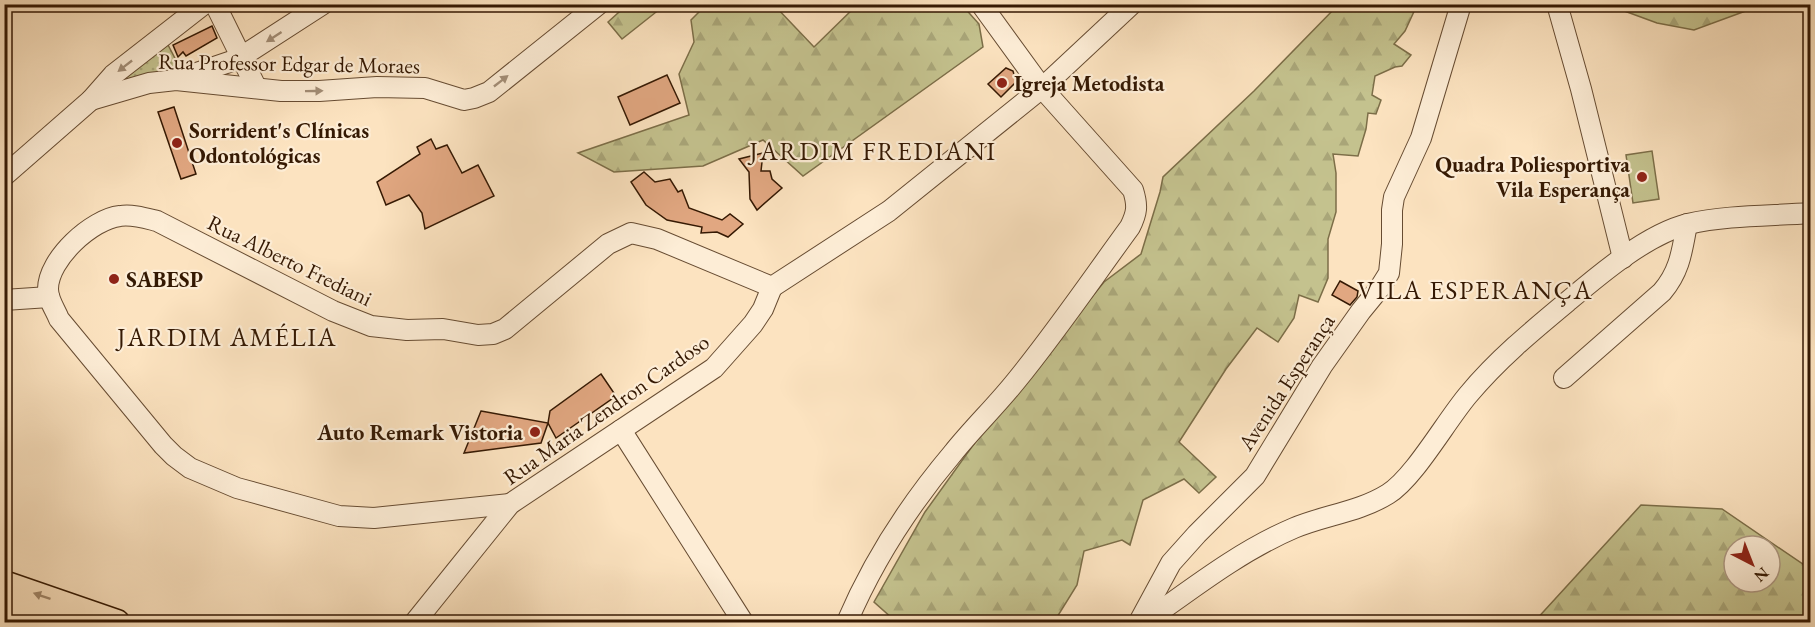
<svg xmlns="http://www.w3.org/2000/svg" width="1815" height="627" viewBox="0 0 1815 627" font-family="'EB Garamond',serif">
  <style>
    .forest { fill: url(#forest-firs); stroke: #7c6e48; stroke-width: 1.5; fill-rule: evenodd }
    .park { fill: url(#park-dots); stroke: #7c6e48; stroke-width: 1.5 }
    .pitch { fill: #c4c28e; stroke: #7c6e48; stroke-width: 1.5 }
    .building { fill: #e1a781; stroke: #351903; stroke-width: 1.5 }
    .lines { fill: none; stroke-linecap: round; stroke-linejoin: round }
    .minor-casing { stroke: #674c32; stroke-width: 22 }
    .major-casing { stroke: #351903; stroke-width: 27 }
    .minor { stroke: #fdedd6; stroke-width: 20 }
    .major { stroke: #fce3c0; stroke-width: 24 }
    .oneway { fill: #a38e77 }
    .oneway2 { fill: #a2886b }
    .poi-dot { fill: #8f2418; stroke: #fdedd6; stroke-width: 2 }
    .labels { text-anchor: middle; stroke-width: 4.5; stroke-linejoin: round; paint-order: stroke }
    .street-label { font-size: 22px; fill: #351903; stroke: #fdedd6 }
    .poi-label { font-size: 22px; font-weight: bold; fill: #351903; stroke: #fdedd6; text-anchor: start }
    .quarter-label { font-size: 26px; letter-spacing: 1.5px; fill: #351903; stroke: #fdedd6 }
  </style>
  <defs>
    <pattern id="forest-firs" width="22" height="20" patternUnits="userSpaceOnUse" patternTransform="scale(1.5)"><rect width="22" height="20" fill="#c4c28e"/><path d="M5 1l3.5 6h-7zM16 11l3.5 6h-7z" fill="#a9a679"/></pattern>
    <pattern id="park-dots" width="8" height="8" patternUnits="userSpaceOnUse" patternTransform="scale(1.5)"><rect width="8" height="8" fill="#c4c28e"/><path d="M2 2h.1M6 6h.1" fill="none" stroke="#a9a679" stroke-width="1.8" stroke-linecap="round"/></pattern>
  </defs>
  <rect width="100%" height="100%" fill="#fce3c0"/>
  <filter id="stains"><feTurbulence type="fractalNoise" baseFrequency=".00333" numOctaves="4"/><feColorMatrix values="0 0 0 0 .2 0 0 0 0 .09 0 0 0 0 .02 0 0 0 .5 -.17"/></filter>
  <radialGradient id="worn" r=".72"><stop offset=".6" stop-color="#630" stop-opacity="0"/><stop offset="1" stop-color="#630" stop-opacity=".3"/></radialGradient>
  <g class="forest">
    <path d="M628,4H665V5L622,39L608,22Z"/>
    <path d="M707,4L774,5L814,47L857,5H962L979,24L983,47L803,176L763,140L703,166L614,172L578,153L689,115L679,74L694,42L691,20Z"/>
    <path d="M1338,5H1417L1405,31L1394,44L1411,55L1402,66L1395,67L1375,76L1372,95L1381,100L1376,114L1368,113L1366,129L1358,156L1333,154L1336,173V212L1328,239V278L1318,302L1299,295L1294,318L1278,342L1257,328L1226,369L1179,442L1216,477L1199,493L1184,479L1143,500L1130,545L1122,540L1084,551L1077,585L1054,622H906L892,618L874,602L925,512L989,423L1104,282L1141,254L1160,192L1163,177L1254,91Z"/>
    <path d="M1608,5H1762L1694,30L1657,23Z"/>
    <path d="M1641,505L1722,509L1810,569V622H1534ZM1734,546H1770V582H1734Z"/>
  </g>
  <path class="park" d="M166,41L181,70L116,81Z"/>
  <path class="pitch" d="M1652,151L1659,199L1633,203L1626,155Z"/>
  <g class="building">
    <path d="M212,26L217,38L186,56L183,52L178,57L173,45Z"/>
    <path d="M1006,68L1013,71L1016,82L1001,97L988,84Z"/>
    <path d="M667,75L680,103L630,125L618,97Z"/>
    <path d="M174,107L196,174L181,179L158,112Z"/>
    <path d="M431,139L436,149L447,145L462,173L478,165L494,196L425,229L422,213L409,195L386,205L377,182L420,154L417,147Z"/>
    <path d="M763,153L761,171H770L772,179L782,188L757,210L750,199L749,172L739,159Z"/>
    <path d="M644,172L655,182L670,179L678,192L682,190L689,208L722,220L730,214L743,224L728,237L717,232L701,233L702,227L667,220L646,205L631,182Z"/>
    <path d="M1340,281L1358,291L1357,297L1350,305L1332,295Z"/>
    <path d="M601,374L616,396L556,438L548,423L550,411Z"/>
    <path d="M481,411L548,423L541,443L464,453Z"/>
  </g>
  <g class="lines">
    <defs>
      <g id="minor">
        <path d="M215,4L256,87"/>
        <path d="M1557,4L1581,89L1623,258"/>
        <path d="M185,77L238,59L323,4"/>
        <path d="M91,100L149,83L176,80L281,91H319L377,87L425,88L464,100L474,98L489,92L599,4"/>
        <path d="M4,176L91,100L113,75L204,4"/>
        <path d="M4,300L49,297"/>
        <path d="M1564,378L1662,292C1680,271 1682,251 1687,224"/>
        <path d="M621,430L743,622"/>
        <path d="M510,504L374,518L339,516L237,488L190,468L174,456L163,445L59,319C55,309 48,300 48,289C48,259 92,219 120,216C132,214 145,218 157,221L333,311L371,326L407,330L443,329L478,335L493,334L505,329L608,244L631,233L657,239L772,287L889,211L1042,88L981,4"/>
        <path d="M415,622L510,504L714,368L753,324L763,309L772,287"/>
        <path d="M847,622C873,561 910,504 953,453C973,428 996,406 1016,381C1056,332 1092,279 1130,227C1137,213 1138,206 1133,190L1042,88L1132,4"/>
        <path d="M1139,622L1171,563L1197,534L1255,476L1322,366L1361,311L1379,289L1389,273L1392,244V210L1394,197L1421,138L1461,4"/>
        <path d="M1145,622C1193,588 1240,551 1294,528C1325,515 1359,512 1388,494C1414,478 1446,421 1468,395C1497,360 1532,331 1567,302C1599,275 1647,234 1688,224C1727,215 1771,216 1810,213"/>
      </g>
      <g id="major">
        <path d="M4,583L117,622"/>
        <path d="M4,604L57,622"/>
      </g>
    </defs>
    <use href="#minor" class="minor-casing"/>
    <use href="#major" class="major-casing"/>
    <use href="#minor" class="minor"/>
    <use href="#major" class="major"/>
  </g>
  <defs><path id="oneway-solid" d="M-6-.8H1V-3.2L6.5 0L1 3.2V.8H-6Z" transform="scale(1.5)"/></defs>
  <g class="oneway">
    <use href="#oneway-solid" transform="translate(274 37) rotate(147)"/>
    <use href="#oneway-solid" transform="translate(125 66) rotate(142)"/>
    <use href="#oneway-solid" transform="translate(501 81) rotate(-38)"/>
    <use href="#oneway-solid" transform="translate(314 91) rotate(-1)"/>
  </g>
  <use class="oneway2" href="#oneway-solid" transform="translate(42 596) rotate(-161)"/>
  <g class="poi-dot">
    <circle cx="1002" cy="83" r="6"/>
    <circle cx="177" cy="143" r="6"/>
    <circle cx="1642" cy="177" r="6"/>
    <circle cx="114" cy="279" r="6"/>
    <circle cx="535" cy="432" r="6"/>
  </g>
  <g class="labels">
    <g class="street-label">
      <text transform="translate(289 63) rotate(1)" y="8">Rua Professor Edgar de Moraes</text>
      <text transform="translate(290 260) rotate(26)" y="8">Rua Alberto Frediani</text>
      <text transform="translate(1286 382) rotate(-57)" y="8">Avenida Esperança</text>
      <text transform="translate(606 409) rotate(-35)" y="8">Rua Maria Zendron Cardoso</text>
    </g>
    <g class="poi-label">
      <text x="1014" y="91">Igreja Metodista</text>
      <text x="189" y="138">Sorrident's Clínicas<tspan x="189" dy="25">Odontológicas</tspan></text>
      <text x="1630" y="172" text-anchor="end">Quadra Poliesportiva<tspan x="1630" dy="25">Vila Esperança</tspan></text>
      <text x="126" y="287">SABESP</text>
      <text x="523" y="440" text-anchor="end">Auto Remark Vistoria</text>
    </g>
    <g class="quarter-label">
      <text x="873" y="160">JARDIM FREDIANI</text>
      <text x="1475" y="299">VILA ESPERANÇA</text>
      <text x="227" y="346">JARDIM AMÉLIA</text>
    </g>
  </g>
  <rect width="1815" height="627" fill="none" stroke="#fce3c0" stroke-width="24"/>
  <rect x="6" y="6" width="1803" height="615" fill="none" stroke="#351903" stroke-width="3"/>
  <rect x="12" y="12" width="1791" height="603" fill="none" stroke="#351903" stroke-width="1.5"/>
  <g transform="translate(1752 564) rotate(138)"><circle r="28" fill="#fdedd6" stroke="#ad9882" stroke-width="1.5"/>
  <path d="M0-4.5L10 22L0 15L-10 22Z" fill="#8f2418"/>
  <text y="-9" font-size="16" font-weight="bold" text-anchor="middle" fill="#351903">N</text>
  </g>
  <rect width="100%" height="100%" filter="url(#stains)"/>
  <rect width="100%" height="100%" fill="url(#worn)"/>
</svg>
